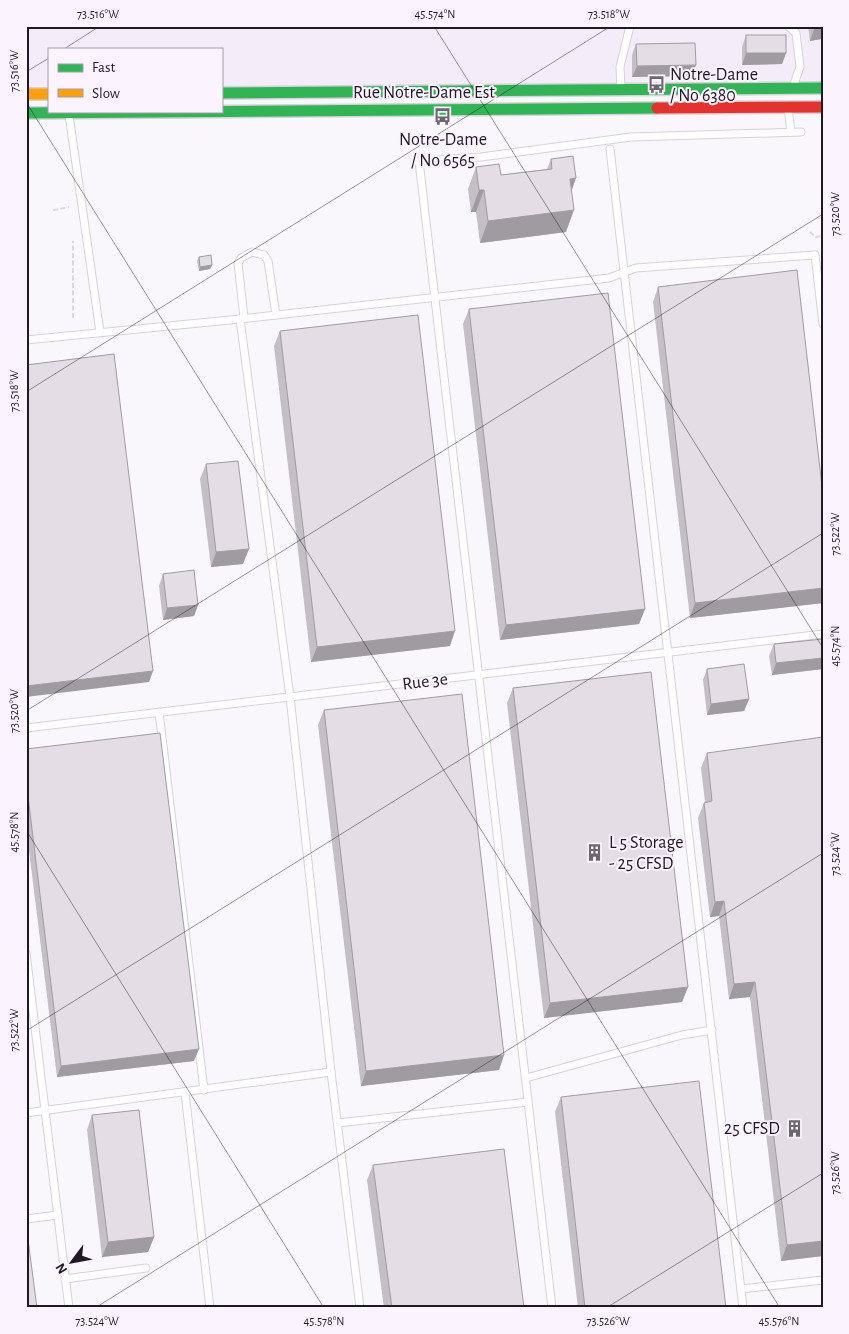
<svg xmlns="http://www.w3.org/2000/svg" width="849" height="1334" viewBox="0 0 849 1334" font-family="'Alegreya Sans',sans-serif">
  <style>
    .built { fill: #f4ecf9 }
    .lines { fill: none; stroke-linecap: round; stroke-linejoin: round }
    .lane-casing { stroke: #d6d2d9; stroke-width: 9 }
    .fast-casing { stroke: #d6d2d9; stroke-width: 14 }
    .slow-casing { stroke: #d6d2d9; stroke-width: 14 }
    .jam-casing { stroke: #d6d2d9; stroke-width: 14 }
    .path { stroke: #dbd9dc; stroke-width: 2; stroke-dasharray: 5 2.5; stroke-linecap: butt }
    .lane { stroke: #fefeff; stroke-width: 7 }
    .fast { stroke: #30b455; stroke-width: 11 }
    .slow { stroke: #ff9f0a; stroke-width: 11 }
    .jam { stroke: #e5322d; stroke-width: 11 }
    .wall { fill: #c4bec6 }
    .shaded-wall { fill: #a09ba1 }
    .building { fill: #e4dde6; stroke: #a09ba1 }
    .ticks { fill: none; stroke: #1e1922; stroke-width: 1; stroke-opacity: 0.45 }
    .labels { text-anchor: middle; stroke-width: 4; stroke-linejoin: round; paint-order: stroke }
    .poi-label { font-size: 18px; fill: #1e1922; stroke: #fbf4ff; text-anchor: start }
    .street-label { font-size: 18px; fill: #1e1922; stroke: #fbf4ff }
    .neatline { fill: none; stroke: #1e1922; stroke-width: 2 }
    .ticks-label { font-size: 12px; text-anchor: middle; fill: #1e1922 }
  </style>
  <rect width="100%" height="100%" fill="#faf7fc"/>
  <path class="built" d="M26,26H823V83L221,88V49H49V89H26Z"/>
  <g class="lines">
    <defs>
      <g id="lane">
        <path d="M788,26L796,33L800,67L795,81V87"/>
        <path d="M621,90L620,67L630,26"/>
        <path d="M788,108L791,132"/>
        <path d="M69,115L100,332"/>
        <path d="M610,149L743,1308"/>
        <path d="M244,318L238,263L241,258L252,252L264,255L268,261L276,315"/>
        <path d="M240,319L290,697L331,1072L360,1308"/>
        <path d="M26,340L240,319L609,278L636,268L815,255L823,324"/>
        <path d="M159,712L204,1090"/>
        <path d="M26,728L823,634"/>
        <path d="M26,953L69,1308"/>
        <path d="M526,1078L682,1035L712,1030"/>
        <path d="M185,1093L210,1308"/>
        <path d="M26,1113L331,1072"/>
        <path d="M338,1123L528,1102"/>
        <path d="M26,1219L58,1215"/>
        <path d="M65,1279L146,1268"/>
        <path d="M741,1289L823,1280"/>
        <path d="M552,1308L419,161L481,157L631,137L801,132"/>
      </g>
      <g id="fast">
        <path d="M221,93L823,88"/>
        <path d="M26,113L657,108"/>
      </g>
      <path id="slow" d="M26,94H49"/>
      <path id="jam" d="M657,108L823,107"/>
    </defs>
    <use href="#lane" class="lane-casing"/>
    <use href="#fast" class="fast-casing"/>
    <use href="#slow" class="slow-casing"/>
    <use href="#jam" class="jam-casing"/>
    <g class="path">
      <path d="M54,209V210L69,207"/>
      <path d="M810,232L816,237L823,236"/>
      <path d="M73,318V241"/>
    </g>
    <use href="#lane" class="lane"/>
    <use href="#fast" class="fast"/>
    <use href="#slow" class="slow"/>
    <use href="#jam" class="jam"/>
  </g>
  <g class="wall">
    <path d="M808,26H823V49L821,39L810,41Z"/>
    <path d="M746,35L786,53L782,64L742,65V47Z"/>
    <path d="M636,44L692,76L632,77V55Z"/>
    <path d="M551,159L572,189L566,232L480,243L476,212H471L468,189L476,167L501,175L547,169Z"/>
    <path d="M199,257L212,265L210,269L199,271L197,261Z"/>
    <path d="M658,287L823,495V603L690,618L653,302Z"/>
    <path d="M469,309L645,609L639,624L500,640L463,324Z"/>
    <path d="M280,331L450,646L311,662L274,346Z"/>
    <path d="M206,464L243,564L211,567L200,479Z"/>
    <path d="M163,574L198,605L194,616L163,620L159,586Z"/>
    <path d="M823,639V669L772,675L769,656L774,644Z"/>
    <path d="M707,669L749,699L744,711L707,715L703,680Z"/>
    <path d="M513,688L688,987L682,1002L544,1018L507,703Z"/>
    <path d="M324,710L504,1055L499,1070L361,1086L318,725Z"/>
    <path d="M26,749L194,1061L57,1077L26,826Z"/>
    <path d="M707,753L823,1256L781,1261L750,997L729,999L719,916L710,917L698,818L704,803L705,802L701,768Z"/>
    <path d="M561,1097L726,1308H578L555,1112Z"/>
    <path d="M92,1115L154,1237L148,1252L102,1257L87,1130Z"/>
    <path d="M373,1165L524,1308H384L367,1180Z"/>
  </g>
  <g class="shaded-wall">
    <path d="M49,26H70L48,29Z"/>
    <path d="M815,26H823V35L821,39L810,41Z"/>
    <path d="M746,53H786L782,64L742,65Z"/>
    <path d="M696,65L692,76L632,77L637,66Z"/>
    <path d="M576,178L568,201L570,179Z"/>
    <path d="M479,190H484L476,212H471Z"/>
    <path d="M574,210L566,232L480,243L488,221Z"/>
    <path d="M212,265L210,269L199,271L200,267Z"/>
    <path d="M249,549L243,564L211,567L216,552Z"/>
    <path d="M823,588V603L690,618L695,603Z"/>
    <path d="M198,605L194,616L163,620L167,608Z"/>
    <path d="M645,609L639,624L500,640L506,625Z"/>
    <path d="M455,631L450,646L311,662L317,647Z"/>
    <path d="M823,658V669L772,675L776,663Z"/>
    <path d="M153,671L149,682L26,697V686Z"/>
    <path d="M749,699L744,711L707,715L711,704Z"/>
    <path d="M724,901L719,916L710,917L715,902Z"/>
    <path d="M755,982L750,997L729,999L734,984Z"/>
    <path d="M688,987L682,1002L544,1018L550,1003Z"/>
    <path d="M199,1049L194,1061L57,1077L61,1066Z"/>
    <path d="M504,1055L499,1070L361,1086L366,1071Z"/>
    <path d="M154,1237L148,1252L102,1257L108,1242Z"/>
    <path d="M823,1241V1256L781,1261L787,1245Z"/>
  </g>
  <g class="building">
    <rect x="746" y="35" width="40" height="18"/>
    <path d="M695,43L696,65L637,66L636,44Z"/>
    <path d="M573,156L576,178L570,179L574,210L488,221L484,190H479L476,167L499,164L501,175L552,169L551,159Z"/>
    <path d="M211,255L212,265L200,267L199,257Z"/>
    <path d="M797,270L823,495V588L695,603L658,287Z"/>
    <path d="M608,293L645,609L506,625L469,309Z"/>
    <path d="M418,315L455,631L317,647L280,331Z"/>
    <path d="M114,354L153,671L26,686V365Z"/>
    <path d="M238,461L249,549L216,552L206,464Z"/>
    <path d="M194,570L198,605L167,608L163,574Z"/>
    <path d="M823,639V658L776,663L774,644Z"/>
    <path d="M744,664L749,699L711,704L707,669Z"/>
    <path d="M651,672L688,987L550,1003L513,688Z"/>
    <path d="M462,694L504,1055L366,1071L324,710Z"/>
    <path d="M160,733L199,1049L61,1066L26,780V749Z"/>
    <path d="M823,737V1241L787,1245L755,982L734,984L724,901L715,902L704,803L712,801L707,753Z"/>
    <path d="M699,1081L726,1308H585L561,1097Z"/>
    <path d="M139,1110L154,1237L108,1242L92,1115Z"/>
    <path d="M504,1149L524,1308H392L373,1165Z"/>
    <path d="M26,1224L37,1308H26Z"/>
  </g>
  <path class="ticks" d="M434,26L823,648M64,49L100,26M26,72L49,58M26,102L780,1308M26,392L611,26M26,711L823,214M26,830L324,1308M26,1031L823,533M95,1308L823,853M606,1308L823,1173"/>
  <defs>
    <symbol id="bus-bare" viewBox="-9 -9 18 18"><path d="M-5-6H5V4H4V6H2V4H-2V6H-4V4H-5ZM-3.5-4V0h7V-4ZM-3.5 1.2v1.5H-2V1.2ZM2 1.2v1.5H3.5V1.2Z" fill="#6b676e" stroke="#fbf4ff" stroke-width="2.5" paint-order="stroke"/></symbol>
    <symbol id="building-bare" viewBox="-9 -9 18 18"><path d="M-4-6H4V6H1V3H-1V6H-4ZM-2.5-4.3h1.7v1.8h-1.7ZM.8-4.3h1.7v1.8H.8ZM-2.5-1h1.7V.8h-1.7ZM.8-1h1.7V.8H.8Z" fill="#6b676e" stroke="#fbf4ff" stroke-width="2.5" paint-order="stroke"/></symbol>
  </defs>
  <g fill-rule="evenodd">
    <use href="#bus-bare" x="644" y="72" width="25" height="25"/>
    <use href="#bus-bare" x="430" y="104" width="25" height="25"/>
    <use href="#building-bare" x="582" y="840" width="25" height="25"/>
    <use href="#building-bare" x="782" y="1116" width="25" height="25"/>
  </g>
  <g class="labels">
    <g class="poi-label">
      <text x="670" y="80">Notre-Dame<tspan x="670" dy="21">/ No 6380</tspan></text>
      <text x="443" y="145" text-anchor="middle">Notre-Dame<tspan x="443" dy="21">/ No 6565</tspan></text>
      <text x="609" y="848">L 5 Storage<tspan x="609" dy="21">- 25 CFSD</tspan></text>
      <text x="780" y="1134" text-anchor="end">25 CFSD</text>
    </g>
    <g class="street-label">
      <text x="424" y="98">Rue Notre-Dame Est</text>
      <text transform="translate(425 681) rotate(-7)" y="6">Rue 3e</text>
    </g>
  </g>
  <rect width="849" height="1334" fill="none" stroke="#fbf4ff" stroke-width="55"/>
  <rect x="48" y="48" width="175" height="65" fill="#fbf4ff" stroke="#a39ca7"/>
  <rect x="58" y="64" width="25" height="8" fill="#30b455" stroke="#a39ca7"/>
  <text x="92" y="72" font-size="15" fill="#1e1922">Fast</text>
  <rect x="58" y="89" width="25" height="8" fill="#ff9f0a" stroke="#a39ca7"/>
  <text x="92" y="98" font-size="15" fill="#1e1922">Slow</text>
  <g transform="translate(72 1262) rotate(238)" stroke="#fbf4ff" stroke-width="4" paint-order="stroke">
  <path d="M0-4L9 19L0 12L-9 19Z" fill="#1e1922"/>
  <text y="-8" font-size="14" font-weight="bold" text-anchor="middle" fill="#1e1922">N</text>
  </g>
  <rect x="28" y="28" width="794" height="1278" class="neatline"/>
  <g class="ticks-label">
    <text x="98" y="18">73.516°W</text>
    <text x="435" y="18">45.574°N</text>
    <text x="609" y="18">73.518°W</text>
    <text transform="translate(14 71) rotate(-90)" y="4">73.516°W</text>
    <text transform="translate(835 214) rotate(-90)" y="4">73.520°W</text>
    <text transform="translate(14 391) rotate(-90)" y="4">73.518°W</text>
    <text transform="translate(835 534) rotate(-90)" y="4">73.522°W</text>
    <text transform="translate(835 646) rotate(-90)" y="4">45.574°N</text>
    <text transform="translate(14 711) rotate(-90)" y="4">73.520°W</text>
    <text transform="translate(14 832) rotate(-90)" y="4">45.578°N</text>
    <text transform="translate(835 854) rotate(-90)" y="4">73.524°W</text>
    <text transform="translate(14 1030) rotate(-90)" y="4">73.522°W</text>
    <text transform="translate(835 1173) rotate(-90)" y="4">73.526°W</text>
    <text x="97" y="1325">73.524°W</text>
    <text x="324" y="1325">45.578°N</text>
    <text x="608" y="1325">73.526°W</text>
    <text x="779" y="1325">45.576°N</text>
  </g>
</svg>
